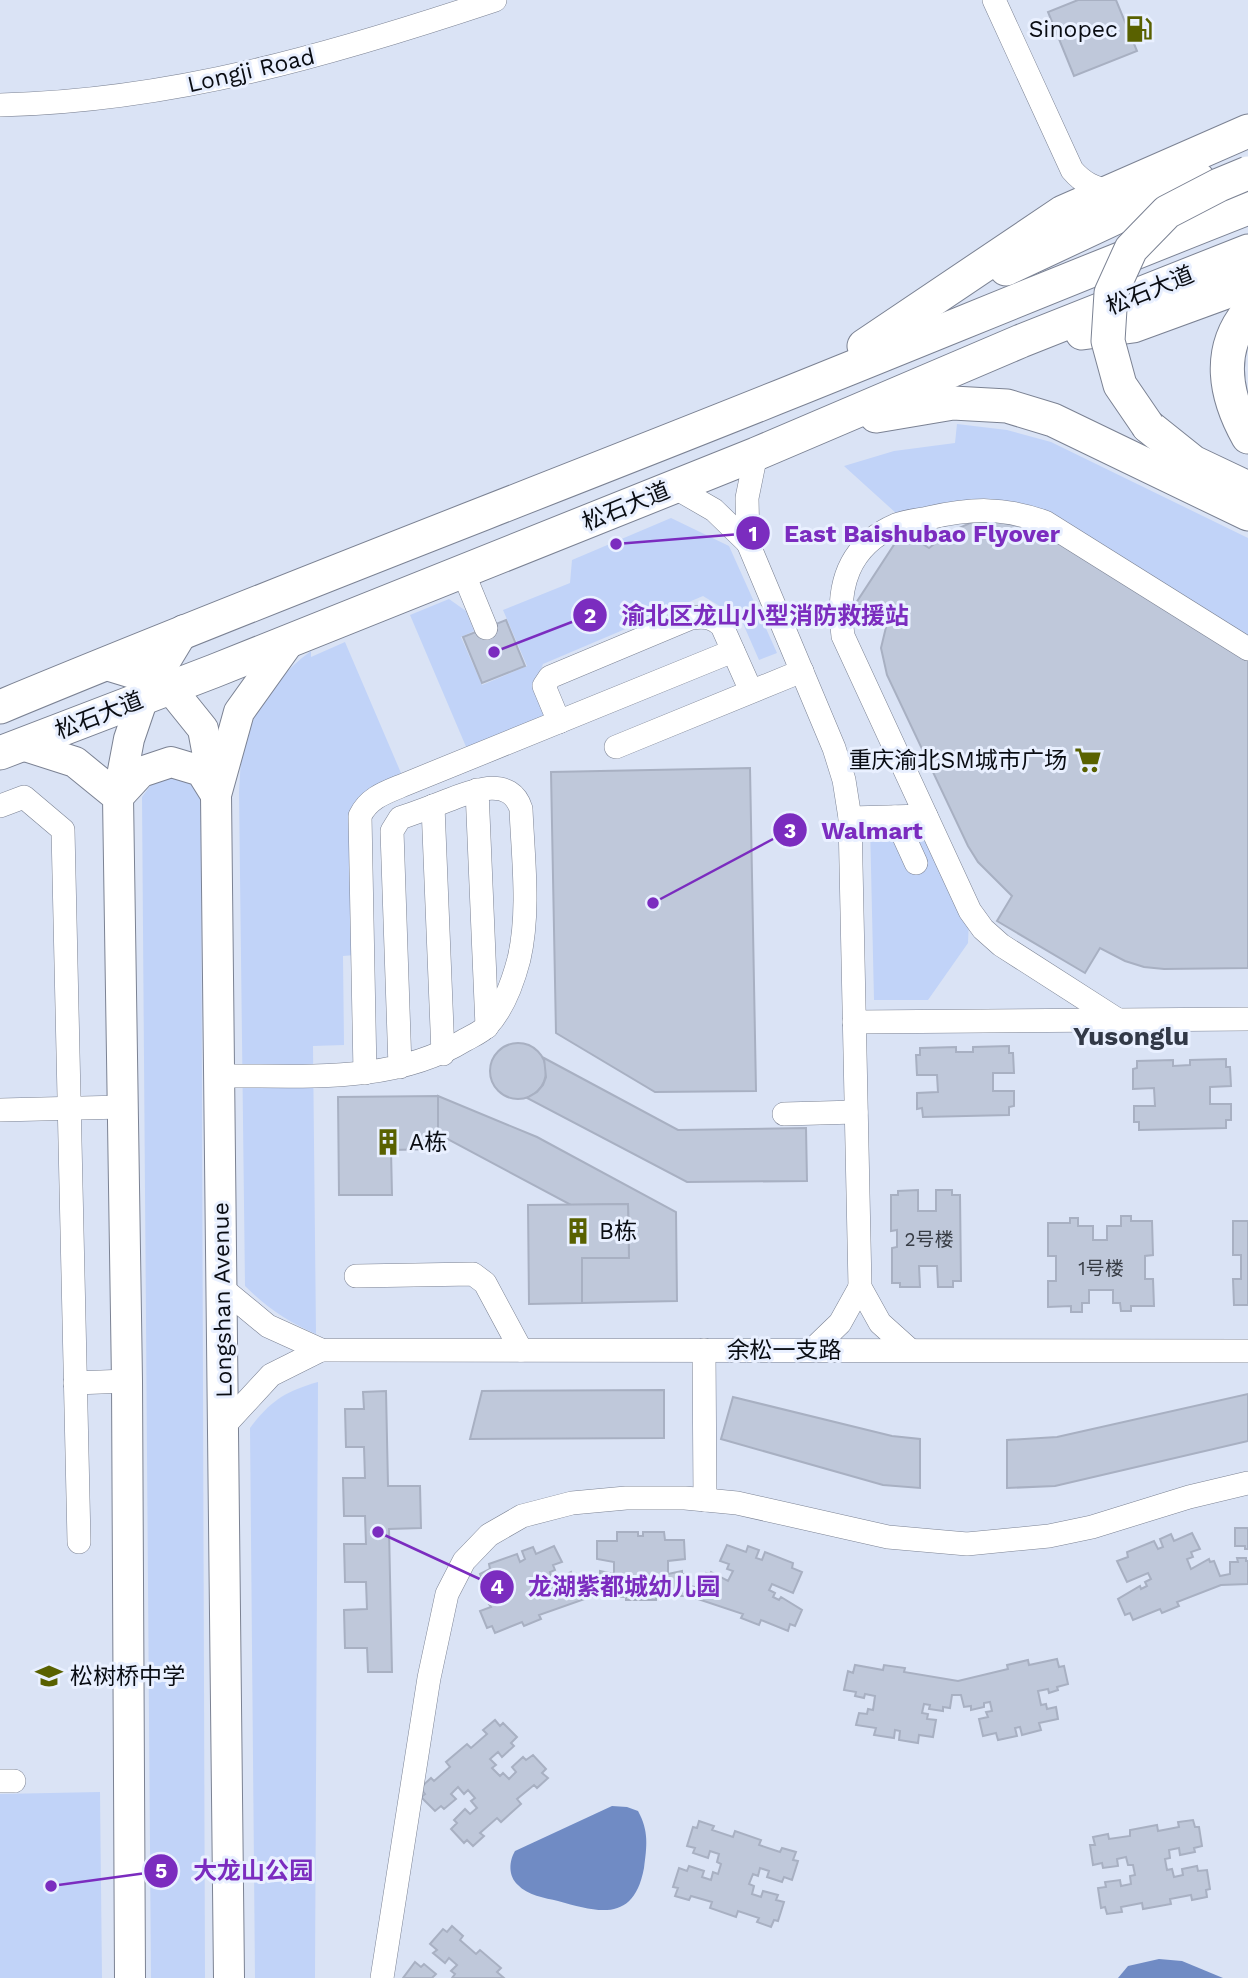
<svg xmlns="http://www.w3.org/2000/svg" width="1248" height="1978" viewBox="0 0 1248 1978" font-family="'Work Sans','Noto Sans SC',sans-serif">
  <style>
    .green { fill: #c1d3f8 }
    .water { fill: #708bc4 }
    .building { fill: #bfc8da; stroke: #a8b0c2; stroke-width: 2 }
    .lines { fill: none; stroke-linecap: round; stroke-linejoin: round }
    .minor-casing { stroke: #7b8293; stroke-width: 24 }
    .major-casing { stroke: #7b8293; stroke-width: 32 }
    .highway-casing { stroke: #7b8293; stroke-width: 35 }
    .minor { stroke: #fff; stroke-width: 23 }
    .major { stroke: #fff; stroke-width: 30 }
    .highway { stroke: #fff; stroke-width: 33 }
    .highway-bridge-casing { stroke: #7b8293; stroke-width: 35; stroke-linecap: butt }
    .highway-bridge { stroke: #fff; stroke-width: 33 }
    .labels { text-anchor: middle; stroke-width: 6; stroke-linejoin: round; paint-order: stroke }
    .number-label { font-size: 19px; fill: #373c45 }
    .poi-label { font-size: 23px; fill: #0a0d13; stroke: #e9f0ff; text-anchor: start }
    .street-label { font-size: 23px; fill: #0a0d13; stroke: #e9f0ff }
    .quarter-label { font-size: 26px; font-weight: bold; fill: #323947; stroke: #e9f0ff }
    .leader { fill: none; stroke: #7b2cbf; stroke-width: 2.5 }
    .callout-dot { fill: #7b2cbf; stroke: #e9f0ff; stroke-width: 2.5 }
    .mark-label { font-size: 21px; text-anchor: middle; font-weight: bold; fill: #fff }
    .callout-label { font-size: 24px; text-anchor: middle; font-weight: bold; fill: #7b2cbf; stroke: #e9f0ff; stroke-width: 6; stroke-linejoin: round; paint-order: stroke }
  </style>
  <rect width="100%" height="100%" fill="#dae3f5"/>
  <g class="green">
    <path d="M957,424L1007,430L1051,442L1248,538V639L1022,504L984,498L950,502L897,514L844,466L894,451L955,443Z"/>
    <path d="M671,518L729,546L777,653L759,660L741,619L703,596L543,664L536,683L550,716L467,749L410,615L449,599L466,611L474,631L461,637L482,685L527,666L503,610L570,583L572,560Z"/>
    <path d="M345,642L401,773C381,783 363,789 353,809L355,955L343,956L344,1045L313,1046L316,1334C288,1322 267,1308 245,1286L239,792C240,780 240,766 242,754C252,710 276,677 311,651V657Z"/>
    <path d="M156,778H186L201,798L205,1978H151L142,797Z"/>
    <path d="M920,822L969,920L968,943L928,1000H874L870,824H885L909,872L925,865L904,823Z"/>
    <path d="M318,1382L315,1978H255L250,1428C270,1401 286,1391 318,1382Z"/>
    <path d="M100,1792L102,1978H0V1794Z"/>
  </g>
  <g class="water">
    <path d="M612,1806L627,1807L638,1811C649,1831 647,1846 644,1868C634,1922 600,1913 558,1901C545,1898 527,1895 518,1885C508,1876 509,1861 515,1851Z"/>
    <path d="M1159,1959L1182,1961L1223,1978H1118L1128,1966Z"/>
  </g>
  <g class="building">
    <path d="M1078,0H1116L1137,51L1074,76L1048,12Z"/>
    <path d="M979,519L1034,525L1248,657V968L1164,969L1144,967L1125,961L1100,948L1085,973L997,921L1012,896L978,862L968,846L887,675L881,648L887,623L856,603L903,531L929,548L950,532Z"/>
    <path d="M506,620L525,666L482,683L463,637Z"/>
    <path d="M750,768L756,1091L655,1092L556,1033L551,772Z"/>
    <circle cx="518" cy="1071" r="28"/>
    <path d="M1009,1046V1053H1013L1014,1073H993V1091H1014V1106L1009,1107V1115L923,1117L922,1108L917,1109V1093L938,1092L937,1075H917L916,1055H920V1048L956,1047V1052H973V1047Z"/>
    <path d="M544,1058L678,1130L806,1128L807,1181L687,1182L527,1098L537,1092L543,1085L546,1077Z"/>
    <path d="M1226,1059V1067H1230L1231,1086L1210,1087V1104H1231V1120H1226V1128L1139,1130V1122H1134V1106H1155L1154,1088L1133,1089V1069L1137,1068V1061L1173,1060V1066L1190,1065V1060Z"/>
    <path d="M438,1096V1149L391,1150L392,1195H339L338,1097Z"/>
    <path d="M438,1096L537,1137L676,1212L677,1301L582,1303V1258H629L628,1204L571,1205L438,1134Z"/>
    <path d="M918,1190V1211H936V1190H952V1195H960L961,1281H953V1287H938L937,1266H919L920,1287H900V1283H892V1248L897,1247V1230L891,1231V1195H898V1191Z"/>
    <path d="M628,1204L629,1258H582V1303L529,1304L528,1205Z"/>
    <path d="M1121,1216H1131V1221H1152L1153,1255L1145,1256V1279H1153L1154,1306H1131V1311H1121L1120,1303H1113V1290H1089V1303H1082V1312H1071V1306L1048,1307V1281H1056V1256H1048V1223H1070V1218H1078V1226H1093V1240H1107V1226H1121Z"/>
    <path d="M1233,1221H1248V1305H1234L1233,1279H1241V1255H1233Z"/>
    <path d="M664,1390V1438L470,1439L482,1391Z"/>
    <path d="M386,1391L388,1486H420L421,1528L389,1529L392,1672H368L367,1648H345L344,1610L367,1609L366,1582H345L344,1544H366L365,1516H344L343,1478H365L364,1447H346L345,1409H364L363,1392Z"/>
    <path d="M1248,1394V1441L1055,1486L1007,1488V1440L1057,1437Z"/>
    <path d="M733,1397L892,1436L920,1439V1488L883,1485L721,1439Z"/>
    <path d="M1235,1528H1248V1549H1245V1546H1235Z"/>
    <path d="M617,1532H638V1536H643V1532H664L665,1540H684L685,1559L668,1561V1574L682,1571V1574H690V1586L700,1588L706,1573L710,1574L711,1572L728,1581L733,1571L727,1569L729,1564L720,1561L727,1545L746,1552L748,1546L759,1550L756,1558L762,1560L765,1552L793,1563L792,1568L802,1572L793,1593L772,1584L769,1590L775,1593L773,1597L779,1600L781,1597L802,1610L795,1626L790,1624L788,1631L761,1620L759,1625L741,1618L743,1614L689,1596H656V1600H626V1597L593,1596L539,1615L541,1619L524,1626L522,1622L495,1633L492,1626L487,1628L480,1611L491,1607L489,1604L509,1598L507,1595L513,1592L510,1586L489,1595L480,1574L490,1569L489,1564L517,1554L520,1562L525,1559L522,1551L533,1547L536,1554L554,1546L562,1562L553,1565L555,1570L550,1572L553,1582L571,1572L572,1575L576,1574L582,1588L592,1587V1575H600V1571L614,1574V1562L597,1559V1541H617Z"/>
    <path d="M1192,1533L1200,1549L1191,1552L1193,1557L1187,1559L1191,1569L1209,1559L1210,1562L1214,1561L1220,1576L1230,1574V1562H1238L1237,1558H1246V1561H1248V1584L1221,1585L1177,1602L1179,1606L1162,1613L1160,1609L1133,1620L1130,1613L1125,1615L1118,1599L1140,1586L1141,1589L1147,1586L1145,1582L1151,1579L1148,1573L1127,1582L1117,1561L1128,1557L1127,1552L1154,1541L1158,1549L1163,1547L1160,1539L1171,1534L1174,1541Z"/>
    <path d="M1057,1659L1059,1667L1064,1666L1068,1684L1057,1687L1058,1690L1049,1693L1048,1689L1038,1691L1041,1705L1046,1704L1047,1709L1056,1707L1058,1719L1039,1723L1041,1730L1022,1735L1020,1727L1015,1728L1017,1736L998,1740L996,1733L983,1736L979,1719L988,1717L986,1712L992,1711L990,1702L984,1703V1707L971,1710V1706L964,1707L961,1695H952L950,1708L943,1707V1711L929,1709L930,1705L924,1704L922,1713L928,1714L927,1719L936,1720L933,1737L919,1735L918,1743L899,1740L900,1731L895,1730L894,1738L874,1735L876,1728L856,1725L859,1713L867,1714L868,1709L873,1710L875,1696L865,1694L864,1698L855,1696L856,1692L844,1690L848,1671L853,1673L855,1665L883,1670L884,1665L905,1668L904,1672L958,1681L1008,1669L1007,1665L1028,1660L1029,1665Z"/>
    <path d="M495,1720L500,1726L503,1723L517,1737L511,1743L514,1746L502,1757L498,1752L490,1759L496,1765L492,1768L500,1776L503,1773L509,1779L516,1772L512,1767L523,1757L526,1760L533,1755L546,1769L542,1773L548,1778L537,1788L534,1785L517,1799L521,1804L501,1822L497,1818L480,1833L484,1836L473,1846L467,1840L464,1843L451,1829L457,1823L454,1820L465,1809L470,1814L477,1808L471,1801L475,1798L468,1790L464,1794L458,1787L451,1794L456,1799L444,1809L441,1806L435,1811L421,1797L425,1794L420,1788L431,1778L434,1781L450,1767L446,1762L467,1744L471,1748L487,1734L483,1730Z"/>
    <path d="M1193,1820L1195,1827H1199L1202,1846L1194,1848L1195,1852L1180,1855L1179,1848L1169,1850L1170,1858L1165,1859L1167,1870L1172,1869L1174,1877L1183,1875L1182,1869L1197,1866L1198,1871L1207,1870L1210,1889L1206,1890L1207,1897L1192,1900L1191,1895L1170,1899L1171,1904L1143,1909L1142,1903L1121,1907L1122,1912L1107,1914L1105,1907L1101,1908L1098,1888L1106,1887L1105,1882L1120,1880L1121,1886L1131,1884L1130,1876L1135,1875L1133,1865H1128L1126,1857L1117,1859L1118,1866L1103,1868L1102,1863L1093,1865L1090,1845H1095L1093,1837L1108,1834L1109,1839L1130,1836V1830L1157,1825L1158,1831L1179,1827L1178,1822Z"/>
    <path d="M699,1821L714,1826L712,1830L733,1837L735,1831L761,1840L759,1845L780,1852L782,1848L796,1852L793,1860L798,1861L792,1880L784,1877L782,1882L767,1877L769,1871L760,1868L758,1876L753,1874L749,1884L754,1886L752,1894L761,1897L763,1891L778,1895L776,1900L784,1902L778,1921L774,1920L771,1927L757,1922L759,1918L738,1911L736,1917L710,1908L712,1902L691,1896L689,1900L675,1896L678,1888L673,1887L679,1868L687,1871L689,1866L704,1871L702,1877L711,1880L713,1872L718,1874L721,1864L717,1862L719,1854L710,1851L708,1858L693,1853L695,1848L687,1846L693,1827L697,1828Z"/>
    <path d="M452,1926L463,1936L460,1940L476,1954L480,1950L501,1968L497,1972L504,1978H452L455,1974L451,1971L457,1965L449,1958L445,1963L433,1953L437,1950L430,1944L443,1929L447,1932Z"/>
    <path d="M415,1962L421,1967L424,1964L436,1974L432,1978H403Z"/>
  </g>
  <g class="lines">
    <defs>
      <g id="minor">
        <path d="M994,0L1072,170C1083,183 1094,188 1112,192"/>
        <path d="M0,105C173,101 333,54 495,0"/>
        <path d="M756,454L747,498L748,543L834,748L844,780L850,818L860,1287L880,1323L910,1350"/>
        <path d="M674,487L714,510L748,543"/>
        <path d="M463,572L486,628"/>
        <path d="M559,722L544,686L550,677L691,618C705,616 712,617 722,626L751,691"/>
        <path d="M616,747L802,671"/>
        <path d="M477,790L487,1027"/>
        <path d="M0,806L24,797L63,830L79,1542"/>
        <path d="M433,806L443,1054"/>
        <path d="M895,817L916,863"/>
        <path d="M850,818L926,816"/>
        <path d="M1118,1020L1001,945L983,929L970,911L843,636C836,587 848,546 896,525C906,521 918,520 928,518C972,508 1002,507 1045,522L1248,649"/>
        <path d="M854,1022L1248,1019"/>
        <path d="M365,1073L360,816C369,797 387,792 406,784L733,651"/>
        <path d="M219,1076C301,1075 392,1085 465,1040C472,1036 482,1032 487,1026C504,1008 513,982 519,959C530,911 523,858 521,809C510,774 470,792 446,801C431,807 415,813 400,818L392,831L400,1067"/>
        <path d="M0,1110L123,1107"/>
        <path d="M784,1114L856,1112"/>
        <path d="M356,1276L473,1274L485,1283L521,1350"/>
        <path d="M222,1288L268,1326L321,1350L1248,1351"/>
        <path d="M704,1350L705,1500"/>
        <path d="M812,1350L840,1323L860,1287"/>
        <path d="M75,1383L127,1381"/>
        <path d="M224,1426L271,1375L321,1350"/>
        <path d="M0,1781H14"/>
        <path d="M382,1978L429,1678L447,1594L464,1561L489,1535L522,1516L572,1503L626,1498H685L737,1503L888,1537L967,1544L1049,1536L1092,1527L1189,1497L1248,1483"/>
      </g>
      <g id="major">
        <path d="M103,664L152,679L170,688L203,729L214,788"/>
        <path d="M22,745L75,762L118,797L127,1381L130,1978"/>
        <path d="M118,797L129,739L143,698L184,630"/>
        <path d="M118,797L141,772L171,762L201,771L216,795"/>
        <path d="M229,1978L216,795L239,712L289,642"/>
      </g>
      <g id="highway">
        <path d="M1006,269L1198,179"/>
        <path d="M1248,312C1216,351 1225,396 1248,437"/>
        <path d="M1082,333L1133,326L1248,284"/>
        <path d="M864,346L1063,212L1248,131"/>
        <path d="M876,416L953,403L1007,406L1053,420L1248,514"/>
        <path d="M1148,426L1193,462L1248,488"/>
        <path d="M0,707C262,598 527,498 791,392C943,331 1095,268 1248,208"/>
        <path d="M0,753L214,671L756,454L1021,341L1248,251"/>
      </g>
    </defs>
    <use href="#minor" class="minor-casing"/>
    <use href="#major" class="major-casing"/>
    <use href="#highway" class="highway-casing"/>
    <use href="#minor" class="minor"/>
    <use href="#major" class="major"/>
    <use href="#highway" class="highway"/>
    <defs>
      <path id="highway-bridge" d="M1148,426L1120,385L1108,341L1111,293L1131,249L1167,212L1219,185L1248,173"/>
    </defs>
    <use href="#highway-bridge" class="highway-bridge-casing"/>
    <use href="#highway-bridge" class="highway-bridge"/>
  </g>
  <defs>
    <symbol id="fuel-bare" viewBox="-9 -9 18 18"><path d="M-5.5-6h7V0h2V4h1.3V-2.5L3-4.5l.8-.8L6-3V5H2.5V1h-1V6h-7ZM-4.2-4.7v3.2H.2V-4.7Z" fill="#596100" stroke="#e9f0ff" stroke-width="2.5" paint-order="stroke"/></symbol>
    <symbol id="supermarket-bare" viewBox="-9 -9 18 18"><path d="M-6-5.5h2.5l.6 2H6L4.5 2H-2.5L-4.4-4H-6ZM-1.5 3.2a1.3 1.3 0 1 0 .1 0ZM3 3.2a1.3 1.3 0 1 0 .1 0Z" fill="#596100" stroke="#e9f0ff" stroke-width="2.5" paint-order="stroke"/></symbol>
    <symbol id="building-bare" viewBox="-9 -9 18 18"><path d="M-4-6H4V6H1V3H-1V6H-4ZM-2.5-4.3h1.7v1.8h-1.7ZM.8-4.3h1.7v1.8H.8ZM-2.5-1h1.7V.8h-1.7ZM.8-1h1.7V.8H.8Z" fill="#596100" stroke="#e9f0ff" stroke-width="2.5" paint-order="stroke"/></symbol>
    <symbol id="school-bare" viewBox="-9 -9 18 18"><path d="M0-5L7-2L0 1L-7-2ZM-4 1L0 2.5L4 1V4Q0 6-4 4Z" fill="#596100" stroke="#e9f0ff" stroke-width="2.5" paint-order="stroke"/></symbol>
  </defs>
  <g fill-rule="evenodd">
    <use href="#fuel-bare" x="1120" y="10" width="38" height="38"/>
    <use href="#supermarket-bare" x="1069" y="741" width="38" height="38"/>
    <use href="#building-bare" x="369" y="1123" width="38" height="38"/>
    <use href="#building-bare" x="559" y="1212" width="38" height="38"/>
    <use href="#school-bare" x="30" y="1657" width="38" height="38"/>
  </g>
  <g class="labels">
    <g class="number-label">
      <text x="929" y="1246">2号楼</text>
      <text x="1101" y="1275">1号楼</text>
    </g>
    <g class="poi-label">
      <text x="1118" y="37" text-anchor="end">Sinopec</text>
      <text x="1067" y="768" text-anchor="end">重庆渝北SM城市广场</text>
      <text x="409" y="1150">A栋</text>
      <text x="599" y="1239">B栋</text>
      <text x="70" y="1684">松树桥中学</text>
    </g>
    <g class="street-label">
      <text transform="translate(251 70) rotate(-13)" y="8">Longji Road</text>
      <text transform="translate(1150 290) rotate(-22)" y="8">松石大道</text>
      <text transform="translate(626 506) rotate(-22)" y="8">松石大道</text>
      <text transform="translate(99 715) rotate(-21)" y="8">松石大道</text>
      <text transform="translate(222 1300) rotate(-91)" y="8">Longshan Avenue</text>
      <text x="784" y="1358">余松一支路</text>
    </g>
    <g class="quarter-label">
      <text x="1131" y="1045">Yusonglu</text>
    </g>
  </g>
  <path class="leader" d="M616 544L753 533M494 652L590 615M653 903L790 830M378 1532L497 1587M51 1886L161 1871"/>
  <g class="callout-dot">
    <circle cx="616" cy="544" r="7"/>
    <circle cx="494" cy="652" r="7"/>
    <circle cx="653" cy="903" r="7"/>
    <circle cx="378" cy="1532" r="7"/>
    <circle cx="51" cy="1886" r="7"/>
    <circle cx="753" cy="533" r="18"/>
    <circle cx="590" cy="615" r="18"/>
    <circle cx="790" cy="830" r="18"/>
    <circle cx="497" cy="1587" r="18"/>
    <circle cx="161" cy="1871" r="18"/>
  </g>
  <g class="mark-label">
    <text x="753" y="541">1</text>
    <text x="590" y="623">2</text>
    <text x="790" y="838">3</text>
    <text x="497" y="1594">4</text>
    <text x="161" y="1878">5</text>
  </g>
  <g class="callout-label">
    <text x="922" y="542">East Baishubao Flyover</text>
    <text x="765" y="624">渝北区龙山小型消防救援站</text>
    <text x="872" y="839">Walmart</text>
    <text x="624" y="1595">龙湖紫都城幼儿园</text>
    <text x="253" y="1879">大龙山公园</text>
  </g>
</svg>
